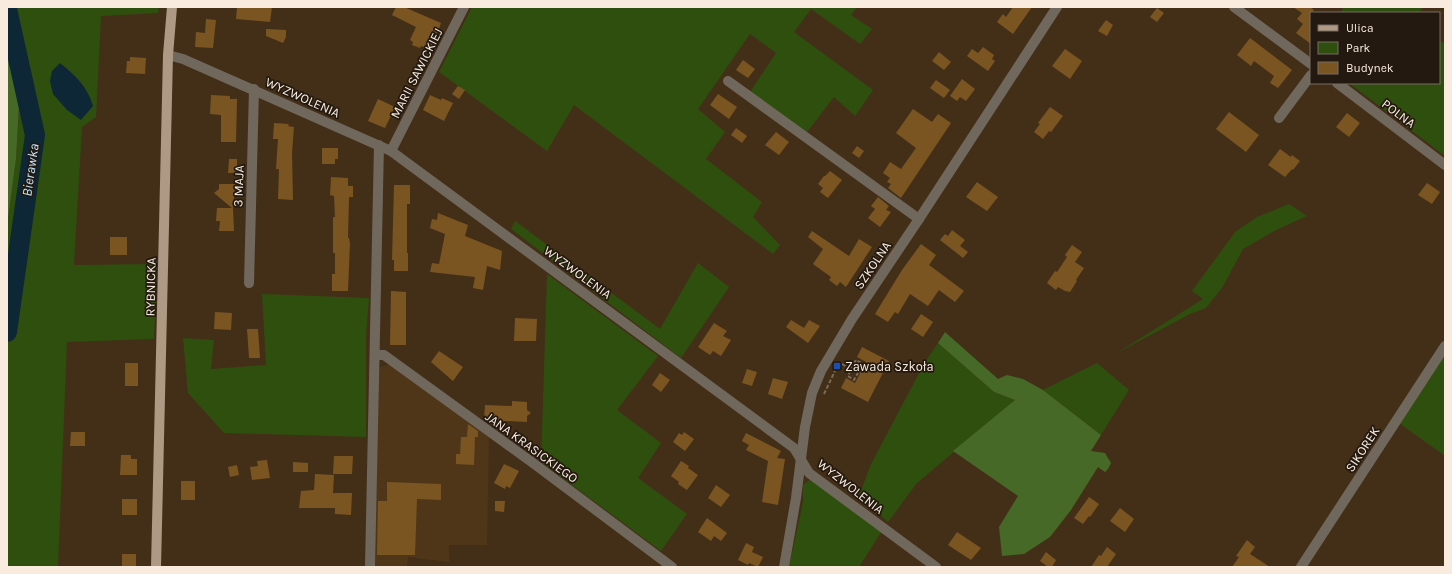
<svg xmlns="http://www.w3.org/2000/svg" width="1452" height="574" viewBox="0 0 1452 574" font-family="Karla,sans-serif">
  <style>
    .built { fill: #4f3619 }
    .green { fill: #2f4f0e }
    .forest { fill: #466927 }
    .water { fill: #0e2736 }
    .lines { fill: none; stroke-linecap: round; stroke-linejoin: round }
    .river { stroke: #0e2736; stroke-width: 20 }
    .building { fill: #7a5522 }
    .path { stroke: #7c6a56; stroke-width: 2; stroke-dasharray: 4 2; stroke-linecap: butt }
    .minor { stroke: #71685d; stroke-width: 10 }
    .major { stroke: #ae9a84; stroke-width: 10 }
    .transit-dot { fill: #1a4fb4; stroke: #231910; stroke-width: 1.5 }
    .labels { text-anchor: middle; stroke-width: 3.5; stroke-linejoin: round; paint-order: stroke }
    .street-label { font-size: 13px; fill: #f9ecde; stroke: #231910 }
    .poi-label { font-size: 13px; fill: #f9ecde; stroke: #231910; text-anchor: start }
    .water-label { font-size: 14px; font-style: italic; fill: #bbe1fb; stroke: #231910 }
  </style>
  <rect width="100%" height="100%" fill="#432f18"/>
  <path class="built" d="M390,364L489,435L487,545H449V562L408,557L407,567H375L377,368Z"/>
  <g class="green">
    <path d="M7,7H159L158,13L101,16L96,117L82,127L74,265L157,264L154,339L67,342L58,567H7V226L16,159L20,93L7,43Z"/>
    <path d="M472,7H857L851,15L872,29L860,44L811,9L794,32L873,90L855,116L834,97L804,136L750,92L776,53L750,34L698,109L725,132L706,159L762,202L753,217L780,245L773,254L574,105L547,151L439,72Z"/>
    <path d="M1344,7H1423L1419,13H1340Z"/>
    <path d="M1439,40L1445,44V156L1349,83H1439Z"/>
    <path d="M1289,204L1307,216L1276,230L1243,249L1222,288L1206,308L1190,314L1115,354L1203,299L1192,291L1235,232L1257,217Z"/>
    <path d="M515,221L660,329L698,263L729,287L681,358L511,229Z"/>
    <path d="M547,274L658,356L617,410L661,443L638,478L687,514L661,551L541,462Z"/>
    <path d="M262,294L369,298L366,337V437L224,433L188,393L183,338L214,340L211,369L266,365Z"/>
    <path d="M938,343L994,392L1015,400L916,484L888,522L859,496L871,464L925,362Z"/>
    <path d="M1445,353V456L1399,423Z"/>
    <path d="M1097,363L1129,390L1101,435L1043,390Z"/>
    <path d="M811,479L882,531L859,567H789L803,502V485Z"/>
  </g>
  <g class="forest">
    <path d="M7,40L21,70L16,159L7,226Z"/>
    <path d="M945,332L998,379L1007,375L1023,379L1043,390L1101,435L1091,451L1105,453L1111,463L1108,469L1105,472L1098,467L1071,510L1050,537L1024,554L1002,556L999,527L1018,496L953,451L1015,400L994,392L938,343Z"/>
  </g>
  <path class="water" d="M60,63C76,76 87,86 93,106L81,120L67,110L53,94L50,81L52,71Z"/>
  <g class="lines">
    <path class="river" d="M7,9L35,135L7,332"/>
  </g>
  <g class="building">
    <path d="M237,7L261,8V7H272L270,22L236,19Z"/>
    <path d="M396,7H404L441,23L436,37L439,43H433L430,50L421,46L420,48L412,45L413,42L410,40L416,27L392,15Z"/>
    <path d="M1013,7H1032L1013,34L997,22L1003,14L1006,17Z"/>
    <path d="M1293,7H1310L1314,10L1311,13V44L1296,33L1303,24L1297,19L1302,13Z"/>
    <path d="M1157,8L1164,13L1157,22L1150,17Z"/>
    <path d="M206,19L216,20L213,48L195,47L196,32L205,33Z"/>
    <path d="M1106,20L1113,25L1107,36L1098,31Z"/>
    <path d="M266,29L286,30V37L283,43L266,36Z"/>
    <path d="M1250,38L1292,70L1278,88L1270,83L1274,76L1254,61L1251,66L1237,55Z"/>
    <path d="M983,47L994,55L992,59L995,61L988,71L967,56L972,49L978,53Z"/>
    <path d="M1065,49L1082,61L1070,79L1052,66Z"/>
    <path d="M939,52L951,62L944,70L932,61Z"/>
    <path d="M130,57L146,58L145,74L126,73L127,61H130Z"/>
    <path d="M743,60L755,69L748,78L736,70Z"/>
    <path d="M962,79L975,89L966,101L960,97L957,101L950,96Z"/>
    <path d="M936,80L950,90L944,98L930,88Z"/>
    <path d="M458,86L465,90L459,99L452,94Z"/>
    <path d="M718,94L737,107L729,119L710,105Z"/>
    <path d="M211,95L230,96V99H237L236,142H221V115L210,114Z"/>
    <path d="M430,95L441,100L442,98L453,103L444,121L423,110Z"/>
    <path d="M378,99L395,107L385,128L368,121Z"/>
    <path d="M1050,107L1063,116L1051,132L1049,131L1043,139L1034,132L1040,124L1038,123Z"/>
    <path d="M913,109L932,122L938,114L951,123L901,198L888,188L891,184L887,182L890,178L883,173L890,162L901,169L916,148L896,133Z"/>
    <path d="M1229,112L1259,135L1246,152L1216,129Z"/>
    <path d="M1347,113L1360,123L1349,137L1336,127Z"/>
    <path d="M274,123L289,124L288,126L294,127L292,153L293,200L278,199L279,169H276L278,139H273Z"/>
    <path d="M736,128L747,136L742,143L731,135Z"/>
    <path d="M776,132L789,142L779,155L765,145Z"/>
    <path d="M857,146L864,151L859,158L852,153Z"/>
    <path d="M322,148H338V159H335V164H322Z"/>
    <path d="M1280,149L1291,157L1292,155L1300,161L1293,170L1292,169L1285,177L1268,165Z"/>
    <path d="M229,159H237V173H228Z"/>
    <path d="M830,171L842,180L828,198L820,192L823,188L818,184L824,176H825Z"/>
    <path d="M331,177L348,178V186H353V197H349L348,238H349L350,243L348,291H332V274H335V253H333V217H335L334,196L330,195Z"/>
    <path d="M977,182L998,197L987,211L966,197Z"/>
    <path d="M1427,183L1440,192L1432,204L1418,195Z"/>
    <path d="M219,184H235L233,208L234,231H219L220,221H216L217,208H232L214,193L219,189Z"/>
    <path d="M394,185H410V204H407V253H408V271H394V260H392Z"/>
    <path d="M878,197L889,206L886,210L891,212L880,227L868,218L875,209L871,206Z"/>
    <path d="M438,213L468,225L465,236L502,251L500,270L487,266L483,290L473,288L475,277L430,272L432,263L439,264L445,234L430,228L432,219L437,220Z"/>
    <path d="M952,230L965,240L960,246L968,252L963,258L940,240L945,234L948,236Z"/>
    <path d="M812,231L849,256L859,239L872,247L846,287L840,282L837,286L829,280L831,277L813,264L823,249L808,237Z"/>
    <rect x="110" y="237" width="17" height="18"/>
    <path d="M921,244L936,255L929,265L964,291L955,302L939,290L928,306L910,294L898,314L895,312L888,322L875,314L902,270Z"/>
    <path d="M1072,245L1082,252L1075,262L1084,268L1076,280L1077,281L1070,292L1065,291L1058,287L1056,290L1047,283L1055,271L1057,272L1067,257L1065,255Z"/>
    <path d="M391,291L406,292V345H390Z"/>
    <path d="M215,312L232,313L231,330L214,329Z"/>
    <path d="M921,314L933,322L923,337L911,329Z"/>
    <path d="M515,318L537,319L536,341H514Z"/>
    <path d="M791,320L804,328L809,320L820,326L808,343L786,327Z"/>
    <path d="M714,323L727,331L723,336L731,340L721,356L713,351L710,355L698,347Z"/>
    <path d="M247,329H258L260,358H249Z"/>
    <path d="M862,347L889,361L868,402L841,388L846,378L855,383L866,362L857,357Z"/>
    <path d="M439,351L463,367L453,381L431,362Z"/>
    <rect x="125" y="363" width="13" height="23"/>
    <path d="M747,369L757,372L752,386L742,383Z"/>
    <path d="M660,373L670,380L661,392L652,385Z"/>
    <path d="M773,378L788,382L782,399L768,394Z"/>
    <path d="M512,401L527,402V410L531,413L527,416V422L484,420L485,405L512,406Z"/>
    <path d="M468,424L478,431V437H467Z"/>
    <path d="M71,432H85V446H70Z"/>
    <path d="M684,432L694,439L685,451L673,442L679,433L682,435Z"/>
    <path d="M746,433L781,451L777,458L785,459L778,505L762,502L768,461L746,450L749,445L742,441Z"/>
    <path d="M461,437H475L474,465L456,464V454H460Z"/>
    <path d="M121,455H131V459H137V475H120Z"/>
    <path d="M334,456H353L352,474H333Z"/>
    <path d="M267,460L270,478L252,480L250,467L258,466L257,461Z"/>
    <path d="M681,461L689,466L688,468L698,475L687,490L678,484L679,482L671,476Z"/>
    <path d="M293,462L308,463V472H293Z"/>
    <path d="M504,464L519,471L510,488L506,486L505,489L494,483Z"/>
    <path d="M237,465L239,475L230,477L228,467Z"/>
    <path d="M315,474L334,475L333,493H352L351,515L335,514V508H299L301,491L314,490Z"/>
    <rect x="181" y="481" width="14" height="19"/>
    <path d="M387,482L441,484V500L417,499L415,555H377L378,501H387Z"/>
    <path d="M716,485L730,495L721,507L708,498Z"/>
    <path d="M1089,497L1099,504L1090,517L1089,516L1083,524L1074,518Z"/>
    <rect x="122" y="499" width="15" height="16"/>
    <path d="M495,501H505L504,512L495,511Z"/>
    <path d="M1120,508L1134,519L1125,532L1110,521Z"/>
    <path d="M707,518L727,533L721,541L714,536L711,541L698,532Z"/>
    <path d="M957,532L981,548L971,560L948,545Z"/>
    <path d="M1247,540L1255,547L1250,554L1270,567H1232L1239,557L1236,556Z"/>
    <path d="M746,543L754,547L752,552L763,557L758,567L749,563L748,565L738,560Z"/>
    <path d="M1107,547L1116,554L1107,567H1091L1099,555L1101,556Z"/>
    <path d="M1046,552L1056,560L1052,567H1048L1040,561Z"/>
    <rect x="122" y="554" width="14" height="13"/>
  </g>
  <g class="lines">
    <g class="path">
      <path d="M842,364L851,369L848,376L854,380L859,371L861,372"/>
      <path d="M851,369L856,360L863,364L859,371"/>
      <path d="M824,394L835,371"/>
    </g>
    <g class="minor">
      <path d="M1234,7L1311,64"/>
      <path d="M168,55L183,59L391,151L794,448L809,473L936,567"/>
      <path d="M728,81L919,219"/>
      <path d="M1337,83L1445,165"/>
      <path d="M1279,118L1311,75"/>
      <path d="M391,151L464,7"/>
      <path d="M249,283L254,89"/>
      <path d="M375,355H384L533,463L672,567"/>
      <path d="M370,567L379,145"/>
      <path d="M784,567L796,498L805,427L812,393L821,371L852,319L919,219L1057,7"/>
      <path d="M1301,567L1445,346"/>
    </g>
    <path class="major" d="M156,567L168,55L172,7"/>
  </g>
  <rect class="transit-dot" x="833" y="362" width="8" height="8" rx="2"/>
  <g class="labels">
    <g class="street-label">
      <text transform="translate(416 73) rotate(-63)" y="5">MARII SAWICKIEJ</text>
      <text transform="translate(303 97) rotate(24)" y="5">WYZWOLENIA</text>
      <text transform="translate(1399 113) rotate(37)" y="5">POLNA</text>
      <text transform="translate(238 186) rotate(-88)" y="5">3 MAJA</text>
      <text transform="translate(872 265) rotate(-56)" y="5">SZKOLNA</text>
      <text transform="translate(578 272) rotate(36)" y="5">WYZWOLENIA</text>
      <text transform="translate(150 287) rotate(-89)" y="5">RYBNICKA</text>
      <text transform="translate(532 447) rotate(36)" y="5">JANA KRASICKIEGO</text>
      <text transform="translate(1362 449) rotate(-57)" y="5">SIKOREK</text>
      <text transform="translate(851 486) rotate(38)" y="5">WYZWOLENIA</text>
    </g>
    <g class="poi-label">
      <text x="845" y="371">Zawada Szkoła</text>
    </g>
    <g class="water-label">
      <text transform="translate(30 170) rotate(-82)" y="5">Bierawka</text>
    </g>
  </g>
  <rect width="1452" height="574" fill="none" stroke="#f9ecde" stroke-width="16"/>
  <rect x="1310" y="12" width="130" height="72" fill="#231910" stroke="#796d62"/>
  <rect x="1318" y="25" width="20" height="6" fill="#ae9a84" stroke="#796d62"/>
  <text x="1346" y="32" font-size="12" fill="#f9ecde">Ulica</text>
  <rect x="1318" y="42" width="20" height="12" fill="#2f4f0e" stroke="#796d62"/>
  <text x="1346" y="52" font-size="12" fill="#f9ecde">Park</text>
  <rect x="1318" y="62" width="20" height="12" fill="#7a5522" stroke="#796d62"/>
  <text x="1346" y="72" font-size="12" fill="#f9ecde">Budynek</text>
</svg>
